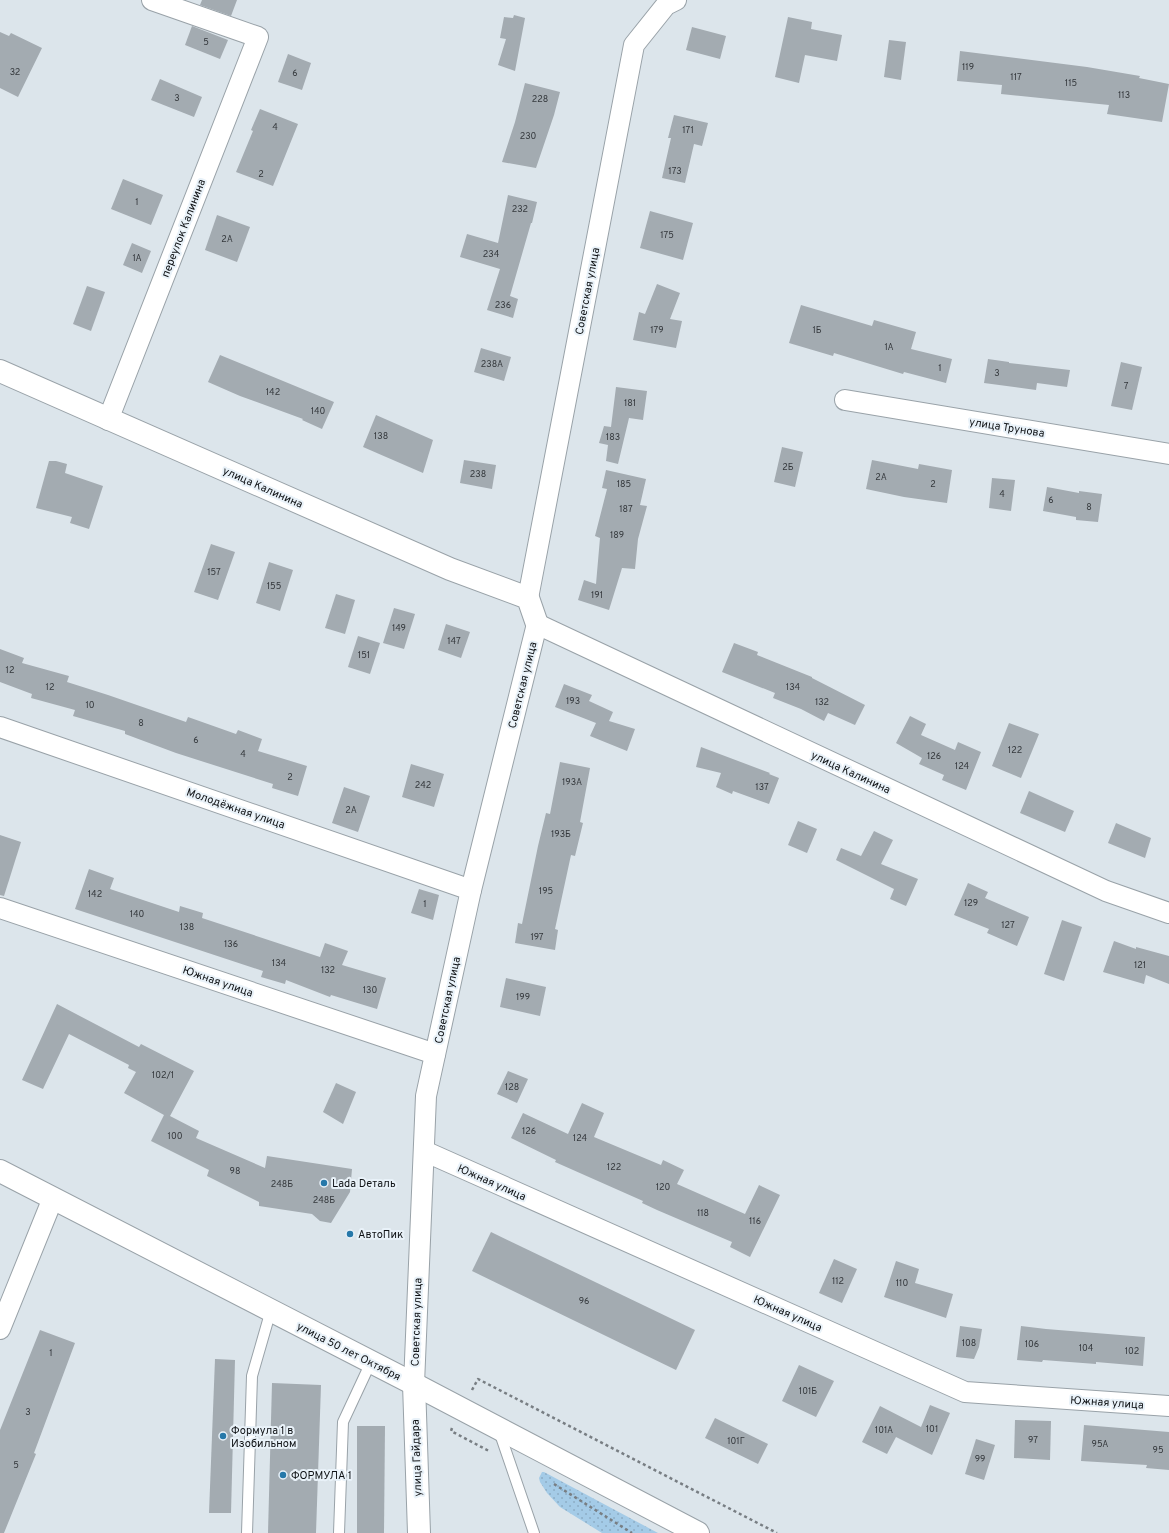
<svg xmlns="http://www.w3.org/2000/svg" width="1169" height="1533" viewBox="0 0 1169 1533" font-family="Overpass,sans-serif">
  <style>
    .green { fill: url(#green-dots) }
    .building { fill: #a3abb1 }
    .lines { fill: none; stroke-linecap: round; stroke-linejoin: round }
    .service-casing { stroke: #99a2a8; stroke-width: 12 }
    .minor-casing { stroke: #99a2a8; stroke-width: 22 }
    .tertiary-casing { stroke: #99a2a8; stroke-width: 24 }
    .primary-casing { stroke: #99a2a8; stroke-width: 24 }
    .path { stroke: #787e83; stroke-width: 2.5; stroke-dasharray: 3 3; stroke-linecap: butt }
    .service { stroke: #fff; stroke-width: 10 }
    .minor { stroke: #fff; stroke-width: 20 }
    .tertiary { stroke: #fff; stroke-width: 22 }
    .primary { stroke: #fff; stroke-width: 22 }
    .poi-dot { fill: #2678a9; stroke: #e9f2f9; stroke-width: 1.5 }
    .labels { text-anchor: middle; stroke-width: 4; stroke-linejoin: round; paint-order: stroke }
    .number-label { font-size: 9px; fill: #34383c }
    .street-label { font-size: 11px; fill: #0f1215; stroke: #e9f2f9 }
    .poi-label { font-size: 11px; fill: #0f1215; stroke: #e9f2f9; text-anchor: start }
  </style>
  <defs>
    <pattern id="green-dots" width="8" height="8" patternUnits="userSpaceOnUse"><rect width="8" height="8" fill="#a4cbe7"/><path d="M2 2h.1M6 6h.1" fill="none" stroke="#8cadc5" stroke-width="1.8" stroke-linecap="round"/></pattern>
  </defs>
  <rect width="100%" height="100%" fill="#dce5eb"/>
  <path class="green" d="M542,1472H544L658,1533H602L560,1507L547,1493L540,1482L539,1478Z"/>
  <g class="building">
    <path d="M202,0H237L231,16L200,5Z"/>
    <path d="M514,15L525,18L515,71L498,65L506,39L500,38L504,17L513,18Z"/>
    <path d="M788,17L812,22L811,29L842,35L837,61L805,55L799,83L775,77Z"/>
    <path d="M192,26L228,40L220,59L185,45Z"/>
    <path d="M692,27L726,36L720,59L686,50Z"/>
    <path d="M0,32L9,36L11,33L42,48L18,97L0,88Z"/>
    <path d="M889,40L906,42L901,80L884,77Z"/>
    <path d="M960,51L1087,67L1140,76L1139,78L1169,84L1162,122L1107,114L1109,105L1001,94L1002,85L957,81Z"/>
    <path d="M288,54L311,63L302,90L278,82Z"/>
    <path d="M160,79L202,97L194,117L151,100Z"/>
    <path d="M525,83L560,92L554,115L536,168L502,162L515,122Z"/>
    <path d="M260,109L298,124L273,186L236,172L253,131L251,130Z"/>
    <path d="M674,115L708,123L702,146L694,144L685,183L662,178L671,138H668Z"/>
    <path d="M123,179L163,195L151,225L111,209Z"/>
    <path d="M508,195L537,202L532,223H531L510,296L518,299L513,318L487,310L500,269L460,257L467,234L498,243Z"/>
    <path d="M650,211L693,223L683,260L640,248Z"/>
    <path d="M217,215L250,227L237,262L205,250Z"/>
    <path d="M132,243L151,251L142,273L123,265Z"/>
    <path d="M657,284L680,293L670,319L682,321L676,348L633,340L639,312L645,314Z"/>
    <path d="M87,286L105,292L91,331L73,324Z"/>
    <path d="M801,305L872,326L874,320L916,332L911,349L952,359L946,383L904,372L903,374L834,353L833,356L789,343Z"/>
    <path d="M481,348L511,357L504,381L474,372Z"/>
    <path d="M220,355L334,402L322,429L302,420L303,419L240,396L208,382Z"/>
    <path d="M988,359L1009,362V363L1070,370L1067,387L1037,383L1036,390L984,383Z"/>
    <path d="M1121,362L1142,367L1132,410L1111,406Z"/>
    <path d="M616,387L647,391L643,420L629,418L618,464L606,461L608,445L599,443L604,426L611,427Z"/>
    <path d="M376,415L433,440L423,473L363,447Z"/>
    <path d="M782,447L803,452L795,487L774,482Z"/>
    <path d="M464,460L496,465L492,489L460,483Z"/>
    <path d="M872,460L918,469L919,464L952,470L947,503L904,497L866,489Z"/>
    <path d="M49,461H56L67,464L65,473L103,486L89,529L70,523L72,517L36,508Z"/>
    <path d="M606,470L646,479L640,505L647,506L638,539L635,569L622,568L609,610L578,600L584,580L596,584L600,538L595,536L607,489L602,488Z"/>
    <path d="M992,478L1015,480L1011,511L989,508Z"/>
    <path d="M1047,487L1079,493V491L1102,494L1098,522L1076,520V517L1043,511Z"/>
    <path d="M211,544L235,552L218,600L194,592Z"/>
    <path d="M269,562L293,570L280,611L256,603Z"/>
    <path d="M336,594L355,600L345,634L325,628Z"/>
    <path d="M394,608L415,614L404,649L383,643Z"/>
    <path d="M446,624L470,632L461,658L438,650Z"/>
    <path d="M358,636L380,643L370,674L348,667Z"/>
    <path d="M734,643L758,652L757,655L812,677V678L865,705L855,725L828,713L824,721L801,709L773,698L775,693L722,672Z"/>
    <path d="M0,649L24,658L22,663L69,676L67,682L108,695L186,722L188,717L236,734L238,730L262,739L258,751L307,766L298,796L272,788L273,784L176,753L125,734V731L73,716L75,710L31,698L32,694L0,682Z"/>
    <path d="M564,684L592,695L589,701L613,712L609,721L635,729L627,751L590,736L596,723L555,707Z"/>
    <path d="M910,716L926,724L921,735L955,750L958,742L981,752L966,790L942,780L944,775L919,764L922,758L896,743Z"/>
    <path d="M1009,723L1039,734L1021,778L992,766Z"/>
    <path d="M701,747L770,773L769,774L779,778L769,804L733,791L732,794L716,787L721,773L696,767Z"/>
    <path d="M560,762L590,768L580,822L583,823L575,856L571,855L555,929L558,930L555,950L515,943L518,923L522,924L538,846L546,813L550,814Z"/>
    <path d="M411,764L444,774L434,807L402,797Z"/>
    <path d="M344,787L370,796L358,832L332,823Z"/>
    <path d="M1029,791L1074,811L1065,832L1020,813Z"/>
    <path d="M798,821L817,829L807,853L788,845Z"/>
    <path d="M1116,823L1151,838L1145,858L1108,843Z"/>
    <path d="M874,831L893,840L881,864L918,879L906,906L890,899L894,889L836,860L841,848L861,856Z"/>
    <path d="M0,835L21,842L4,896L0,895Z"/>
    <path d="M89,869L114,878L110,889L179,912L180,906L203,913L202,918L320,957L325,943L348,951L342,965L386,978L377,1009L331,995L330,997L286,980L285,984L261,977L263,971L75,909Z"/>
    <path d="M968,883L988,892L985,898L1029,917L1017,946L987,933L989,929L954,915Z"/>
    <path d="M419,889L439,895L433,920L411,913Z"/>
    <path d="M1062,920L1082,927L1064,981L1044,974Z"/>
    <path d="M1114,941L1136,949V947L1169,956V984L1146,975L1144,984L1103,972Z"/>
    <path d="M506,978L546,987L540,1016L500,1007Z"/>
    <path d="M57,1004L139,1047L141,1044L194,1071L170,1116L199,1131L196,1138L265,1168L267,1156L352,1169L350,1192L331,1223L320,1221L312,1214L259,1206V1202L207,1176L209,1170L151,1141L164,1115L124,1093L136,1072L128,1068L129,1065L69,1034L43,1089L22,1080Z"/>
    <path d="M508,1071L528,1079L517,1103L497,1094Z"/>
    <path d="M336,1083L356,1092L343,1124L323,1112Z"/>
    <path d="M582,1103L604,1113L594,1137L661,1165L663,1160L684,1170L677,1184L745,1214L759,1185L780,1195L750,1257L730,1247L732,1242L657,1210L642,1203L643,1201L555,1162L556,1160L511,1138L523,1113L568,1134Z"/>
    <path d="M491,1232L695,1330L676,1370L472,1271Z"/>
    <path d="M834,1259L857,1269L842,1303L819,1293Z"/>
    <path d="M896,1261L919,1269L915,1283L953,1294L946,1318L884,1297Z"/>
    <path d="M960,1326L982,1329L979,1347L974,1359L956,1357Z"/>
    <path d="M1021,1326L1046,1329L1145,1337L1143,1366L1096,1362V1364L1043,1360L1042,1362L1017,1360Z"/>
    <path d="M40,1330L75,1343L34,1453L36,1454L4,1533H0V1430Z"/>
    <path d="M215,1359L235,1360L231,1513H209Z"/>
    <path d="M799,1365L834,1381L816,1417L782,1401Z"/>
    <path d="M272,1383L321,1385L316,1533H268Z"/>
    <path d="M930,1405L950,1413L932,1455L896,1437L887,1454L862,1442L880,1406L921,1427Z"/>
    <path d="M715,1418L768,1444L758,1464L705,1438Z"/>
    <path d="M1015,1420L1051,1421L1050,1460L1014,1458Z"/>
    <path d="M1084,1425L1169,1432V1470L1146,1468L1147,1465L1081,1461Z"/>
    <path d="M357,1426H385L384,1533H357Z"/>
    <path d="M976,1439L995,1445L984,1480L965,1474Z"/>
  </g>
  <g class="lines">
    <defs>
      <g id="service">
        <path d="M499,1431L534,1533"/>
        <path d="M247,1533L252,1376L271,1310"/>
        <path d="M339,1533L343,1422L371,1362"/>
      </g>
      <g id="minor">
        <path d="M845,400L1169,454"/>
        <path d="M108,420L258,37L152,0"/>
        <path d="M528,598L634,45L666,5L676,0"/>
        <path d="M0,727L471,890"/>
        <path d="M0,908L435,1054"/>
        <path d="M424,1151L965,1392L1169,1406"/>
        <path d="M0,1329L53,1198"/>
        <path d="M414,1384L426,1096L471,890L537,624L1106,891L1169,913"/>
      </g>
      <g id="tertiary">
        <path d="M0,371L450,569L528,598L537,624"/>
        <path d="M414,1384L419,1533"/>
      </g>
      <path id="primary" d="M0,1171L414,1384L698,1533"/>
    </defs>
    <use href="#service" class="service-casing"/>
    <use href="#minor" class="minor-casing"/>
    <use href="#tertiary" class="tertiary-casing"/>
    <use href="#primary" class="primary-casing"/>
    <g class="path">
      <path d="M472,1390L478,1379L777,1533"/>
      <path d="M452,1428L451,1431L489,1451"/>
      <path d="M554,1484L632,1533"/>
    </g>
    <use href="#service" class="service"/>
    <use href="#minor" class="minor"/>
    <use href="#tertiary" class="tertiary"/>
    <use href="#primary" class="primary"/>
  </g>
  <g class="poi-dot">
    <circle cx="324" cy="1183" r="4"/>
    <circle cx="350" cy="1234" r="4"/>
    <circle cx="223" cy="1436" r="4"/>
    <circle cx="283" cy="1475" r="4"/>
  </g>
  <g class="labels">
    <g class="number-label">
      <text x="206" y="45">5</text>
      <text x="968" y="70">119</text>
      <text x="15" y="75">32</text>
      <text x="295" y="76">6</text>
      <text x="1016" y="80">117</text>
      <text x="1071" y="86">115</text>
      <text x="1124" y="98">113</text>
      <text x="177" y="101">3</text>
      <text x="540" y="102">228</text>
      <text x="275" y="130">4</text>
      <text x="688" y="133">171</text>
      <text x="528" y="139">230</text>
      <text x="675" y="174">173</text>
      <text x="261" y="177">2</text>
      <text x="137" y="205">1</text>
      <text x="520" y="212">232</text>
      <text x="667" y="238">175</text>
      <text x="227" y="242">2А</text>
      <text x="491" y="257">234</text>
      <text x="137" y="261">1А</text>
      <text x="503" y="308">236</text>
      <text x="657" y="333">179</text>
      <text x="817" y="333">1Б</text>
      <text x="889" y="350">1А</text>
      <text x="492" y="367">238А</text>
      <text x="940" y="371">1</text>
      <text x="997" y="376">3</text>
      <text x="1126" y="389">7</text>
      <text x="273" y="395">142</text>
      <text x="630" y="406">181</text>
      <text x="318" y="414">140</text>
      <text x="381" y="439">138</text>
      <text x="613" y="440">183</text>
      <text x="788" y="470">2Б</text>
      <text x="478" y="477">238</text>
      <text x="881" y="480">2А</text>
      <text x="624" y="487">185</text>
      <text x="933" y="487">2</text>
      <text x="1002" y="497">4</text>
      <text x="1051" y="503">6</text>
      <text x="1089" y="510">8</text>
      <text x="626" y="512">187</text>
      <text x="617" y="538">189</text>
      <text x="214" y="575">157</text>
      <text x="274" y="589">155</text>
      <text x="597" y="598">191</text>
      <text x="399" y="631">149</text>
      <text x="454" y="644">147</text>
      <text x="364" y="658">151</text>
      <text x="10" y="673">12</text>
      <text x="50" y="690">12</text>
      <text x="793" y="690">134</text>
      <text x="573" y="704">193</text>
      <text x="822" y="705">132</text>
      <text x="90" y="708">10</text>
      <text x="141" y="726">8</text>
      <text x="196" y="743">6</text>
      <text x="1015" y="753">122</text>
      <text x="243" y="757">4</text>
      <text x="934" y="759">126</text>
      <text x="962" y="769">124</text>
      <text x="290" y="780">2</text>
      <text x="572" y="785">193А</text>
      <text x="423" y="788">242</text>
      <text x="762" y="790">137</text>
      <text x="351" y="813">2А</text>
      <text x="561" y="837">193Б</text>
      <text x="546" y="894">195</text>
      <text x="95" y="897">142</text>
      <text x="971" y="906">129</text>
      <text x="425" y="907">1</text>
      <text x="137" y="917">140</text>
      <text x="1008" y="928">127</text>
      <text x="187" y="930">138</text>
      <text x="537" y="940">197</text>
      <text x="231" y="947">136</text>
      <text x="279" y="966">134</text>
      <text x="1140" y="968">121</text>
      <text x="328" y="973">132</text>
      <text x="370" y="993">130</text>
      <text x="523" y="1000">199</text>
      <text x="163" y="1078">102/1</text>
      <text x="512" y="1090">128</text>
      <text x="529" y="1134">126</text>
      <text x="175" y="1139">100</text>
      <text x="580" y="1141">124</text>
      <text x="614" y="1170">122</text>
      <text x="235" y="1174">98</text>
      <text x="282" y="1187">248Б</text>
      <text x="663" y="1190">120</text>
      <text x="324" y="1203">248Б</text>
      <text x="703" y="1216">118</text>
      <text x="755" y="1224">116</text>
      <text x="838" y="1284">112</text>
      <text x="902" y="1286">110</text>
      <text x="584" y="1304">96</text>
      <text x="969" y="1346">108</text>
      <text x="1032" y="1347">106</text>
      <text x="1086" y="1351">104</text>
      <text x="1132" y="1354">102</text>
      <text x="51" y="1356">1</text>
      <text x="808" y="1394">101Б</text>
      <text x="28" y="1415">3</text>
      <text x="932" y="1432">101</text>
      <text x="884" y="1433">101А</text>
      <text x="1033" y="1443">97</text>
      <text x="736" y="1444">101Г</text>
      <text x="1100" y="1447">95А</text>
      <text x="1158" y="1453">95</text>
      <text x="980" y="1462">99</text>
      <text x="16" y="1468">5</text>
    </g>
    <g class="street-label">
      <text transform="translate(183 228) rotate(-69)" y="4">переулок Калинина</text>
      <text transform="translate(587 291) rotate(-79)" y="4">Советская улица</text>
      <text transform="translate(1007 427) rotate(9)" y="4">улица Трунова</text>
      <text transform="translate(263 487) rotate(24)" y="4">улица Калинина</text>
      <text transform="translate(522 685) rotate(-76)" y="4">Советская улица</text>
      <text transform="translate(851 772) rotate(25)" y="4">улица Калинина</text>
      <text transform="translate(236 808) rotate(19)" y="4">Молодёжная улица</text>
      <text transform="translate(218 981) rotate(19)" y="4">Южная улица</text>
      <text transform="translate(447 1000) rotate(-78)" y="4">Советская улица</text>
      <text transform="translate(492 1182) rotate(24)" y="4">Южная улица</text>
      <text transform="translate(788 1313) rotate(24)" y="4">Южная улица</text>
      <text transform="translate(416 1322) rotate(-88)" y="4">Советская улица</text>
      <text transform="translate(349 1351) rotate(27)" y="4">улица 50 лет Октября</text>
      <text transform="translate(1107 1402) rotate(4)" y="4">Южная улица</text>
      <text transform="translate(416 1458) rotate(-92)" y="4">улица Гайдара</text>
    </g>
    <g class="poi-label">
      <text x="332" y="1187">Lada Dеталь</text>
      <text x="358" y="1238">АвтоПик</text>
      <text x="231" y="1434">Формула 1 в<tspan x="231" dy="13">Изобильном</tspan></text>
      <text x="291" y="1479">ФОРМУЛА 1</text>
    </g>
  </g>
</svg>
